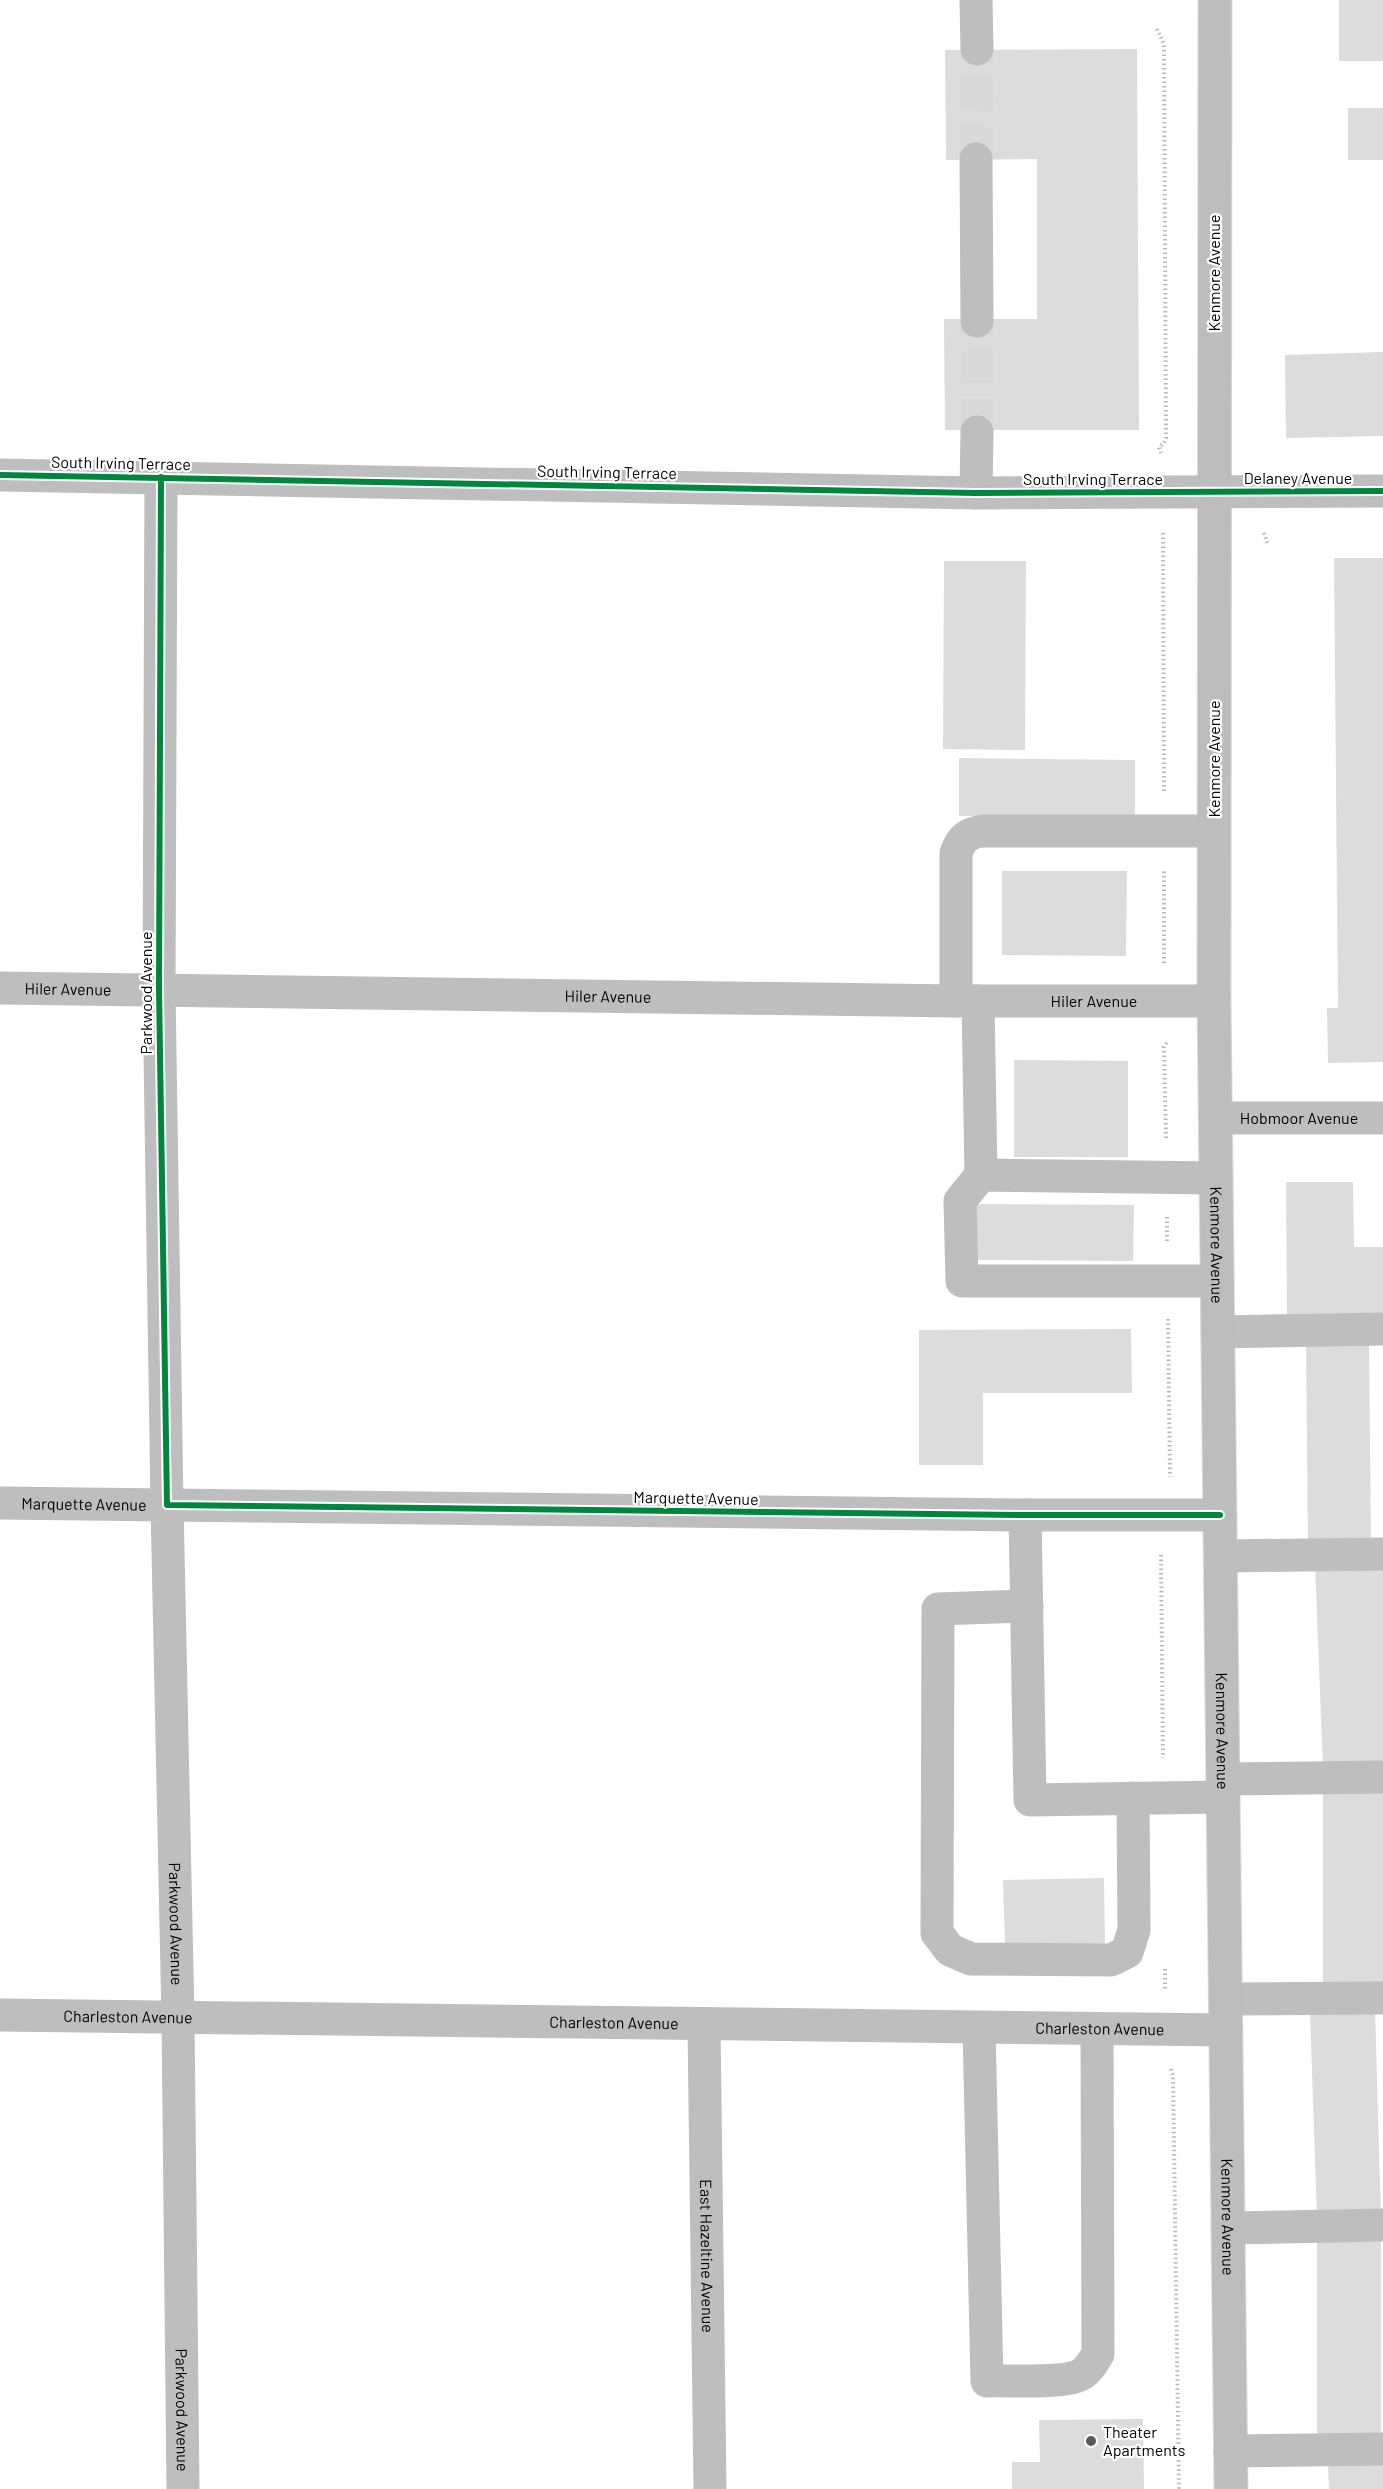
<svg xmlns="http://www.w3.org/2000/svg" width="1383" height="2489" viewBox="0 0 1383 2489" font-family="Barlow,sans-serif">
  <style>
    .building { fill: #dcdcdc }
    .lines { fill: none; stroke-linecap: round; stroke-linejoin: round }
    .minor-tunnel { stroke: #d9d9d9; stroke-width: 33; stroke-dasharray: 33 16; stroke-linecap: butt }
    .major-casing { stroke: #dbdbdb; stroke-width: 35 }
    .path { stroke: #b8b8b8; stroke-width: 4; stroke-dasharray: 1.5 3; stroke-linecap: butt }
    .minor { stroke: #bebebe; stroke-width: 33 }
    .major { stroke: #bdbdbd; stroke-width: 33 }
    .cycleway-casing { stroke: #fff; stroke-width: 10 }
    .cycleway { stroke: #00873e; stroke-width: 6 }
    .poi-dot { fill: #595959; stroke: #fff; stroke-width: 2 }
    .labels { text-anchor: middle; stroke-width: 4.5; stroke-linejoin: round; paint-order: stroke }
    .street-label { font-size: 16px; fill: #000; stroke: #fff }
    .poi-label { font-size: 16px; fill: #000; stroke: #fff; text-anchor: start }
  </style>
  <rect width="100%" height="100%" fill="#fff"/>
  <g class="building">
    <rect x="1339" y="0" width="44" height="61"/>
    <path d="M1137,49L1139,430H945L944,319H1037V159L946,160L945,50Z"/>
    <rect x="1348" y="108" width="35" height="52"/>
    <path d="M1383,352V436L1286,438L1285,355Z"/>
    <path d="M1334,558H1383V1062L1328,1063L1327,1008H1338Z"/>
    <path d="M944,561H1026L1025,750L943,749Z"/>
    <path d="M959,758L1135,760V817L959,816Z"/>
    <path d="M1002,871H1127L1126,956L1002,955Z"/>
    <path d="M1014,1060L1128,1061V1157H1014Z"/>
    <path d="M1286,1182H1353L1354,1247H1383V1321H1287Z"/>
    <path d="M969,1204L1134,1205L1133,1261L969,1260Z"/>
    <path d="M1131,1329L1132,1393H983V1465H919V1330Z"/>
    <path d="M1306,1338H1369L1371,1546H1308Z"/>
    <path d="M1383,1561V1767L1323,1769L1315,1563Z"/>
    <rect x="1323" y="1787" width="60" height="203"/>
    <path d="M1104,1878L1105,1944L1005,1946L1003,1880Z"/>
    <path d="M1375,2010L1381,2216L1317,2218L1310,2011Z"/>
    <rect x="1317" y="2237" width="64" height="202"/>
    <path d="M1143,2419L1144,2489H1012V2462H1040L1039,2420Z"/>
    <path d="M1383,2460V2489H1329L1328,2461Z"/>
  </g>
  <g class="lines">
    <g class="minor-tunnel">
      <path d="M976,159L977,49"/>
      <path d="M977,432V321"/>
    </g>
    <defs>
      <g id="major">
        <path id="s6" d="M1215,0L1214,1001L1231,2489"/>
      </g>
    </defs>
    <use href="#major" class="major-casing"/>
    <g class="path">
      <path d="M1157,29L1164,44L1166,438L1164,443L1159,447L1161,453"/>
      <path d="M1163,533L1164,792"/>
      <path d="M1264,533L1268,546"/>
      <path d="M1164,963V871"/>
      <path d="M1166,1138L1164,1047L1167,1042"/>
      <path d="M1167,1217V1243"/>
      <path d="M1168,1319L1170,1477"/>
      <path d="M1161,1555L1163,1758"/>
      <path d="M1165,1969V1989"/>
      <path d="M1171,2069L1173,2076L1179,2489"/>
    </g>
    <g class="minor">
      <path d="M976,0L977,49"/>
      <path d="M976,159L977,321"/>
      <path d="M0,475L976,493L1383,491"/>
      <path d="M161,477L159,989L167,1505L1025,1515H1220"/>
      <path d="M976,493L977,432"/>
      <path id="s1" d="M0,988L956,1001H1214"/>
      <path d="M956,1001V853C961,839 967,833 983,831H1214"/>
      <path d="M978,1001L981,1175"/>
      <path id="s2" d="M1215,1118H1383"/>
      <path d="M1216,1178L981,1175L960,1201L962,1281H1217"/>
      <path d="M1218,1332L1383,1329"/>
      <path id="s3" d="M0,1503L167,1505L178,2018L183,2489"/>
      <path d="M1025,1515L1030,1800L1223,1797"/>
      <path d="M1221,1556L1383,1554"/>
      <path d="M1027,1606L938,1609L937,1933L950,1950L971,1959L1111,1960L1127,1952L1134,1930L1133,1798"/>
      <path d="M1223,1779L1383,1777"/>
      <path d="M1226,1999L1383,1998"/>
      <path id="s4" d="M0,2015L1226,2030"/>
      <path id="s5" d="M704,2024L710,2489"/>
      <path d="M979,2028L987,2381C1008,2380 1063,2384 1080,2375C1088,2371 1093,2362 1098,2354L1097,2029"/>
      <path d="M1228,2228L1383,2225"/>
      <path d="M1230,2451L1383,2449"/>
    </g>
    <use href="#major" class="major"/>
    <defs>
      <g id="cycleway">
        <path d="M0,475L976,493L1383,491"/>
        <path d="M161,477L159,989L167,1505L1025,1515H1220"/>
      </g>
    </defs>
    <use href="#cycleway" class="cycleway-casing"/>
    <use href="#cycleway" class="cycleway"/>
  </g>
  <circle class="poi-dot" cx="1091" cy="2441" r="6"/>
  <g class="labels">
    <g class="street-label">
      <text transform="translate(1214 273) rotate(-90)" y="6">Kenmore Avenue</text>
      <text transform="translate(121 463) rotate(1)" y="6">South Irving Terrace</text>
      <text transform="translate(607 472) rotate(1)" y="6">South Irving Terrace</text>
      <text x="1298" y="484">Delaney Avenue</text>
      <text x="1093" y="485">South Irving Terrace</text>
      <text transform="translate(1214 759) rotate(-90)" y="6">Kenmore Avenue</text>
      <text dy="6" stroke="none"><textPath href="#s1" startOffset="68">Hiler Avenue</textPath></text>
      <text transform="translate(146 993) rotate(-90)" y="6">Parkwood Avenue</text>
      <text dy="6" stroke="none"><textPath href="#s1" startOffset="608">Hiler Avenue</textPath></text>
      <text dy="6" stroke="none"><textPath href="#s1" startOffset="1094">Hiler Avenue</textPath></text>
      <text dy="6" stroke="none"><textPath href="#s2" startOffset="84">Hobmoor Avenue</textPath></text>
      <text dy="6" stroke="none"><textPath href="#s6" startOffset="1245">Kenmore Avenue</textPath></text>
      <text transform="translate(696 1498) rotate(1)" y="6">Marquette Avenue</text>
      <text dy="6" stroke="none"><textPath href="#s3" startOffset="84">Marquette Avenue</textPath></text>
      <text dy="6" stroke="none"><textPath href="#s6" startOffset="1731">Kenmore Avenue</textPath></text>
      <text dy="6" stroke="none"><textPath href="#s3" startOffset="586">Parkwood Avenue</textPath></text>
      <text dy="6" stroke="none"><textPath href="#s4" startOffset="128">Charleston Avenue</textPath></text>
      <text dy="6" stroke="none"><textPath href="#s4" startOffset="614">Charleston Avenue</textPath></text>
      <text dy="6" stroke="none"><textPath href="#s4" startOffset="1100">Charleston Avenue</textPath></text>
      <text dy="6" stroke="none"><textPath href="#s6" startOffset="2217">Kenmore Avenue</textPath></text>
      <text dy="6" stroke="none"><textPath href="#s5" startOffset="232">East Hazeltine Avenue</textPath></text>
      <text dy="6" stroke="none"><textPath href="#s3" startOffset="1072">Parkwood Avenue</textPath></text>
    </g>
    <g class="poi-label">
      <text x="1103" y="2438">Theater<tspan x="1103" dy="18">Apartments</tspan></text>
    </g>
  </g>
</svg>
